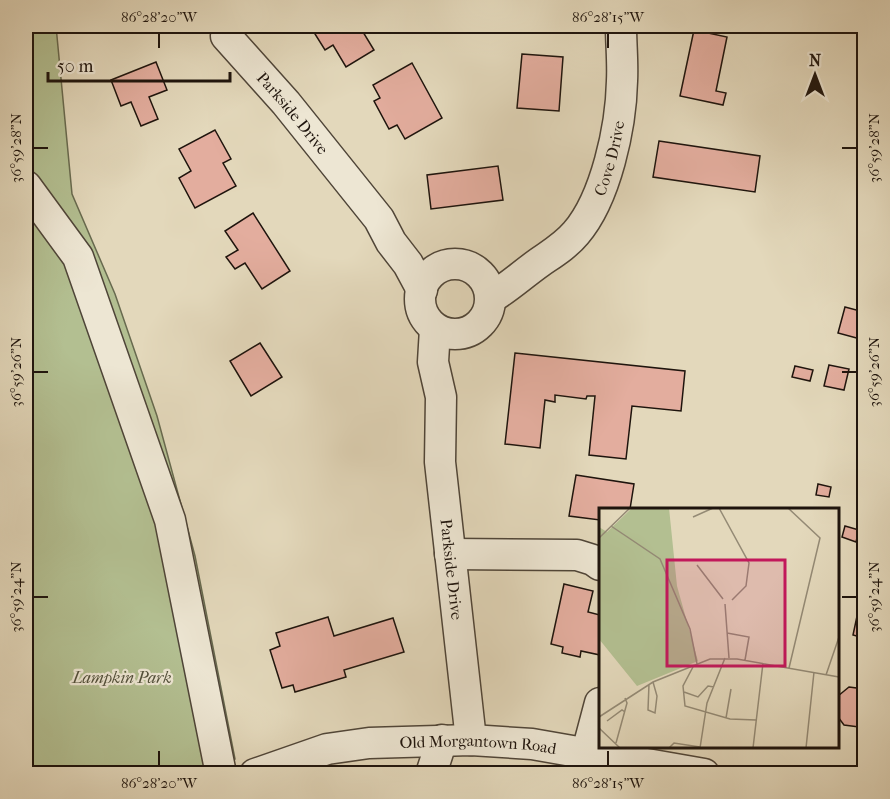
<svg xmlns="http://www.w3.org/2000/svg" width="890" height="799" viewBox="0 0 890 799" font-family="'IM FELL French Canon',serif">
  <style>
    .green { fill: #b3bf91; stroke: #686a4f; stroke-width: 1.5 }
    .building { fill: #e3ad9e; stroke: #1e140d; stroke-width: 1.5 }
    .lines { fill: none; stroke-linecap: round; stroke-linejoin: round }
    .minor-casing { stroke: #4f4538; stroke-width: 33 }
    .minor { stroke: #ede6d3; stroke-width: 30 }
    .ticks { fill: none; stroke: #1e140d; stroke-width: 2 }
    .labels { text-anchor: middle; stroke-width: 4.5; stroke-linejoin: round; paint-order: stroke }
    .street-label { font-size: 16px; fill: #1e140d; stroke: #ede6d3 }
    .park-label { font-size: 16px; font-style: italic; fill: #52503b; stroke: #ede6d3 }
    .inset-road { fill: none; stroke: #948a75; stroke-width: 1.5 }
    .view { fill: #c2185b; fill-opacity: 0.15; stroke: #c2185b; stroke-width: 3 }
    .inset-edge { fill: none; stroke: #1e140d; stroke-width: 3 }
    .neatline { fill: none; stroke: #1e140d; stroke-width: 2 }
    .ticks-label { font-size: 15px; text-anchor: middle; fill: #1e140d }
  </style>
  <rect width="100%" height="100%" fill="#e3d8bb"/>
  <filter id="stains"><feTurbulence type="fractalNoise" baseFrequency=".00333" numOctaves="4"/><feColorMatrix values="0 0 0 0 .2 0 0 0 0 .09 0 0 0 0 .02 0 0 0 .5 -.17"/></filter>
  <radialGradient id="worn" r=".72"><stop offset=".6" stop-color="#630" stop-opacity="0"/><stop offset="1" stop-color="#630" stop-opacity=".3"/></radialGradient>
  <path class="green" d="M26,26H56L72,194L115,294L157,416L195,556L235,759L200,773H26Z"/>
  <g class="building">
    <path d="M310,26H374L363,32L374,50L346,67L333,45L325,50Z"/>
    <path d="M694,30L727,37L716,91L726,93L723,105L680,96Z"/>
    <path d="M522,54L563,57L559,111L517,108Z"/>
    <path d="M156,62L167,90L149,97L158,119L141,126L131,102L121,106L111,80Z"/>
    <path d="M412,63L442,118L405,139L397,125L389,129L374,101L380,98L373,85Z"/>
    <path d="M215,130L231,159L223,163L236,186L195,208L179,178L191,171L179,149Z"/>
    <path d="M659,141L760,156L755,192L653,177Z"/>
    <path d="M498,166L503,200L431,209L427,175Z"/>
    <path d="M253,213L290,271L262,289L245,263L235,269L226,257L238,250L225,231Z"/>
    <path d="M845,307L864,312V340L838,333Z"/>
    <path d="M260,343L282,377L251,396L230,361Z"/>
    <path d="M515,353L685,371L681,411L632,406L626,459L589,455L595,396H587L586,399L555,395V402L545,400L540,448L505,444Z"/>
    <path d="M829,365L849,369L844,390L824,386Z"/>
    <path d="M795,366L813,370L810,381L792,377Z"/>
    <path d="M576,475L634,484L630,509H600V520L569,516Z"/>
    <path d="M818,484L831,487L829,497L816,495Z"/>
    <path d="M845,526L859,530L856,542L842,537Z"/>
    <path d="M564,584L593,591L588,612L600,615V655L581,651L580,657L562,653L563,647L551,644Z"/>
    <path d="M863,588H864V638L853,635Z"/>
    <path d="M328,617L334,636L393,618L404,652L344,670L346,677L295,692L293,685L282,688L270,650L280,646L276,633Z"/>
    <path d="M849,687L864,689V723L859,727L844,725L838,717V696Z"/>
  </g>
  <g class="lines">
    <defs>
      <g id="minor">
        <path id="s1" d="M226,36L286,103L379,219L391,242L408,264L422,290"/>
        <path d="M26,186L78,257L170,520L221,774"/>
        <circle cx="455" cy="299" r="35"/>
        <path id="s2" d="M491,298C509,287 523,274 540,262C553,253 565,246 576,233C606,198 621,127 622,81C623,63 621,44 621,26"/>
        <path id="s3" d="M435,329L433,362L441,397L440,462L471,740"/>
        <path d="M450,554L577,555L593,560L600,565"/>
        <path d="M587,752L600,703"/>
        <path id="s4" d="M255,774L327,749L369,743L471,740L532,744L704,774"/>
        <path d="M431,774L442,740"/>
      </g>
    </defs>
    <use href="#minor" class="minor-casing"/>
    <use href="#minor" class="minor"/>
  </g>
  <path class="ticks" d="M159,33V48M608,33V48M33,148H48M842,148H857M33,372H48M842,372H857M33,597H48M842,597H857M159,751V766M608,751V766"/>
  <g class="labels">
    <g class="street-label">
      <text dy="6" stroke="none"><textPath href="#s1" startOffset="102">Parkside Drive</textPath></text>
      <text dy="6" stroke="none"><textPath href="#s2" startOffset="190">Cove Drive</textPath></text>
      <text dy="6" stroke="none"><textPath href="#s3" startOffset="242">Parkside Drive</textPath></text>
      <text dy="6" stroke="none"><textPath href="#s4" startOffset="228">Old Morgantown Road</textPath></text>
    </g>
    <g class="park-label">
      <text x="122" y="683">Lampkin Park</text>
    </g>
  </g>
  <g transform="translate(599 508)">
    <rect width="240" height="240" fill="#e3d8bb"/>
    <path d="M33,0H70L78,78L99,153L38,178L0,131V19L8,24Z" fill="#b3bf91"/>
    <path class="inset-road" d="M120,0L150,55L147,78L133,92M189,0L221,30L190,160M94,9L114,0M12,18L61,51L91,121L98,156M0,30L31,0M98,57L124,91M126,96L130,150M128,125L150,129L146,152M95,157L84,178L86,198L131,211L157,212M227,167L240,129M50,176L49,202L56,205L58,188L54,174M85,184L99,189L109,178L115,179M0,209L54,174L111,151H138L240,169M127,210L132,181M8,213L23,202L26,204M0,220L21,240M17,235L28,195L26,190M70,240L75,235L101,239M101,240L108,195L126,150M154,240L164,155M207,240L215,164"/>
    <path class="view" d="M68,52H186V158H68Z"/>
    <rect width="240" height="240" class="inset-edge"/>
  </g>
  <rect width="890" height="799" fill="none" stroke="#e3d8bb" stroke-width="66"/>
  <g transform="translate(815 75)" stroke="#ede6d3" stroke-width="4.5" paint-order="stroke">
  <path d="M0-4.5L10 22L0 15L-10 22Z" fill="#1e140d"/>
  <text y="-9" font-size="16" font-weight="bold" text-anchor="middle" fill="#1e140d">N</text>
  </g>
  <path d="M48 72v9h182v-9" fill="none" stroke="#1e140d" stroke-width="3"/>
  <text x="57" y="72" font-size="18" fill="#1e140d" stroke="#ede6d3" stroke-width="4.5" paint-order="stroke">50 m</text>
  <rect x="33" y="33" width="824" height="733" class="neatline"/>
  <g class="ticks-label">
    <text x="159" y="22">86°28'20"W</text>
    <text x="608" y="22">86°28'15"W</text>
    <text transform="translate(16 148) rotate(-90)" y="5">36°59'28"N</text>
    <text transform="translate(874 148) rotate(-90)" y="5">36°59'28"N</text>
    <text transform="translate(16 372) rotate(-90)" y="5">36°59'26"N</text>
    <text transform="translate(874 372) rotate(-90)" y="5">36°59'26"N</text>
    <text transform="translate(16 597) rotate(-90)" y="5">36°59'24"N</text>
    <text transform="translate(874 597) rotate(-90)" y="5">36°59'24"N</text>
    <text x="159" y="788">86°28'20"W</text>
    <text x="608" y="788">86°28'15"W</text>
  </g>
  <rect width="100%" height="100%" filter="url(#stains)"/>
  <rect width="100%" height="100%" fill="url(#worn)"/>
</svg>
